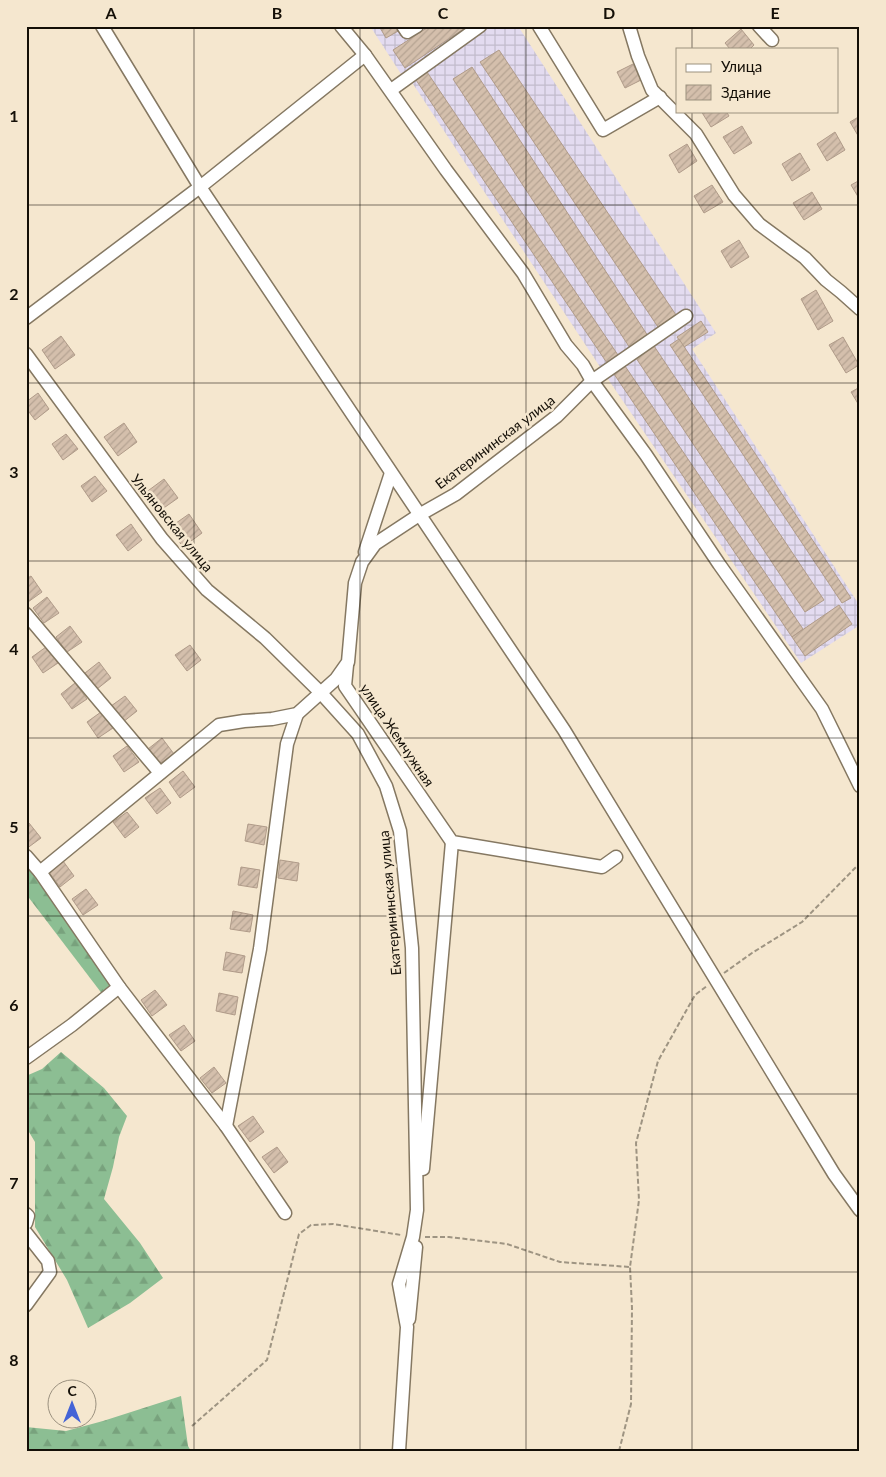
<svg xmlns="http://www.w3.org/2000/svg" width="886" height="1477" viewBox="0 0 886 1477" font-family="Lato,sans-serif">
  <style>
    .industrial { fill: url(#industrial-grid) }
    .forest { fill: url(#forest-firs) }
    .building { fill: url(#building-hatch); stroke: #b09b89 }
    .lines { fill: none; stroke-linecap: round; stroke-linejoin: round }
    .minor-casing { stroke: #857862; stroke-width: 15 }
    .path { stroke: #9e9482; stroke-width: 2; stroke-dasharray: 5 2.5; stroke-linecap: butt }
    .minor { stroke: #fff; stroke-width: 12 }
    .grid { fill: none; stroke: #140f07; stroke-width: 1; stroke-opacity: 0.55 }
    .labels { text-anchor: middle; stroke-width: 5; stroke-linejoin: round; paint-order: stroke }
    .street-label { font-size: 14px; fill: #140f07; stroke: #f5e7cf }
    .neatline { fill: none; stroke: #140f07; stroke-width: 2 }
    .grid-label { font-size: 16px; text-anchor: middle; font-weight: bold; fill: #140f07 }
  </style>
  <defs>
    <pattern id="industrial-grid" width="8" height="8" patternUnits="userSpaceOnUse" patternTransform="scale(1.25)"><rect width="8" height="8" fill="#e3dbf0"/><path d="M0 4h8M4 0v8" fill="none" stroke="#c2bbcc"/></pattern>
    <pattern id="forest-firs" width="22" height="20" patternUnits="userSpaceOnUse" patternTransform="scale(1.25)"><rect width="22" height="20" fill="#8cbe93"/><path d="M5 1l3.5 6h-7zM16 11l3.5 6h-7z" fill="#78a27d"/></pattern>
    <pattern id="building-hatch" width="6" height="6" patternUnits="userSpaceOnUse" patternTransform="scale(1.25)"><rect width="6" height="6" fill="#d4bfac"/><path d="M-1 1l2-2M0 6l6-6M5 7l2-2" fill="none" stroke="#b5a392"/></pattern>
  </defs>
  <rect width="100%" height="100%" fill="#f5e7cf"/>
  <g class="industrial">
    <path d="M370,26H472L401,74Z"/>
    <path d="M487,26H518L716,333L692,349L860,606V625L801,663L612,385L409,78Z"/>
  </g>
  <g class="forest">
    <path d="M26,857L113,986L103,995L26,894Z"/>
    <path d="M61,1052L104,1088L127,1116L119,1137L113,1167L104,1199L140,1243L163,1278L130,1303L88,1328L67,1280L35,1227V1142L26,1127V1076L42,1069Z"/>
    <path d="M181,1396L188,1446L191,1451H26V1427L66,1431L103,1421Z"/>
  </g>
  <g class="building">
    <path d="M379,26H397L400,30L386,38Z"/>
    <path d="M430,26H468L405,68L393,50Z"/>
    <path d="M741,29L754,45L750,49H730L725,43Z"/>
    <path d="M499,50L676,315L658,327L480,62Z"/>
    <path d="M633,64L641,80L625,88L617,72Z"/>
    <path d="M472,67L648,336L630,348L453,79Z"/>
    <path d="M427,72L620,358L609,366L416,80Z"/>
    <path d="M701,111H726L729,116L711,127Z"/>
    <path d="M860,116V139L850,122Z"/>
    <path d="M742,126L752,143L734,154L723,137Z"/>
    <path d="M835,132L845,150L827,161L817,144Z"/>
    <path d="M687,144L697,161L679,173L669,155Z"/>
    <path d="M800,153L810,170L792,181L782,164Z"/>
    <path d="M860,180V200L851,185Z"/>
    <path d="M712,185L723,202L704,213L694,196Z"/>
    <path d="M812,192L822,209L804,220L793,203Z"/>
    <path d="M739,240L749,257L731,268L721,251Z"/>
    <path d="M816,290L833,321L818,330L801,299Z"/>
    <path d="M701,321L708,332L684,347L677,337Z"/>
    <path d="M61,336L75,355L55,369L42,350Z"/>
    <path d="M843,337L859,365L846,373L829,345Z"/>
    <path d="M679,339L851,598L842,603L670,345Z"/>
    <path d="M652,343L824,600L805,612L634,355Z"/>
    <path d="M625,366L803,629L792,637L614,374Z"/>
    <path d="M860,387V407L851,392Z"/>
    <path d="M38,393L49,409L35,420L26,408V402Z"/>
    <path d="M124,423L137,442L118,456L104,437Z"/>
    <path d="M66,434L78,449L63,460L52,444Z"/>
    <path d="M95,476L107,491L92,502L81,486Z"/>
    <path d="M164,479L178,498L158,512L145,493Z"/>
    <path d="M189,514L202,533L183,547L169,528Z"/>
    <path d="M131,524L142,540L128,551L116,535Z"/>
    <path d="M31,576L42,592L28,602L26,600V579Z"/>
    <path d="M47,597L59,613L44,623L33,608Z"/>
    <path d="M839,605L852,624L805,656L792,637Z"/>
    <path d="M70,626L82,642L67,652L56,637Z"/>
    <path d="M190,645L201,660L187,671L175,655Z"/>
    <path d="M46,647L58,663L43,673L32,657Z"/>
    <path d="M99,662L111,678L97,689L85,673Z"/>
    <path d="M75,683L87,699L72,709L61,694Z"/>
    <path d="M125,696L137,711L123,722L111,706Z"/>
    <path d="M101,712L113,728L98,738L87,722Z"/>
    <path d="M162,738L174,754L159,764L148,749Z"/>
    <path d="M127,746L139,762L124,772L113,756Z"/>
    <path d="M183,771L195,787L180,798L169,782Z"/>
    <path d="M160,788L171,803L157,814L145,798Z"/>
    <path d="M127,812L139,827L125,838L113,822Z"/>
    <path d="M29,823L41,838L26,849V825Z"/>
    <path d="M248,824L267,827L264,845L245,841Z"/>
    <path d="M280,860L299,863L297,881L278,878Z"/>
    <path d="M63,861L74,876L60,887L48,871Z"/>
    <path d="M241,867L260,870L257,888L238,885Z"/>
    <path d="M86,889L98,905L83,915L72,899Z"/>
    <path d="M233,911L253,915L250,932L230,929Z"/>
    <path d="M226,952L245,956L242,973L223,970Z"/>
    <path d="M155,990L167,1005L152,1016L141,1000Z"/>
    <path d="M219,993L238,997L235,1015L216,1011Z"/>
    <path d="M184,1025L195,1041L181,1051L169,1035Z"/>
    <path d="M214,1067L226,1083L212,1093L200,1078Z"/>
    <path d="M253,1116L264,1132L250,1142L238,1126Z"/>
    <path d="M277,1147L288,1162L274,1173L262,1157Z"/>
  </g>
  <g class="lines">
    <defs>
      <g id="minor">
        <path d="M102,26L200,187L564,730L834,1174L860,1210"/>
        <path d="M341,26L365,55L446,170L523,273L566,345L583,365L592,381L646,455L719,564L822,709L860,786"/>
        <path d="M403,26L407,32L417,26"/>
        <path d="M539,26L603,130L660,97"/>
        <path d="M629,26L638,56L652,90L696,134L734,195L759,224L805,258L826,280L841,292L860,309"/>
        <path d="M759,26L772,40"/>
        <path d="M391,90L480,26"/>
        <path d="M26,318L200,187L365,55"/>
        <path d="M26,354L162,539L207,590L265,638L321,693L358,734L386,786L400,831L412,948L417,1210L413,1237L399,1284L407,1327L399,1451"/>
        <path d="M365,552L391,473"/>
        <path d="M26,614L160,773"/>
        <path d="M347,665L345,686L452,842L602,867L616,857"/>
        <path d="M26,856L40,872"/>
        <path d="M119,987L226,1126L285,1213"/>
        <path d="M26,1058L72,1025L119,987L40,872L219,725L244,721L272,719L297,714L336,679L348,662L355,583L362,562L375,544L419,515L456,494L557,416L592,381L686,316"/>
        <path d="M226,1126L260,949L287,744L297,714"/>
        <path d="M423,1169L452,842"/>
        <path d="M26,1214L28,1216L26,1223"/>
        <path d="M26,1233L48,1261L50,1272L26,1305"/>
        <path d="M409,1319L416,1247"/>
      </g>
    </defs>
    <use href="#minor" class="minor-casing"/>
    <g class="path">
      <path d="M724,973L752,953L802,922L860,863"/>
      <path d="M425,1237H449L507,1244L560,1262L630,1267L639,1200L636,1143L658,1061L695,995L707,986"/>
      <path d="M192,1426L267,1360L299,1234L311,1225L333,1224L401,1235"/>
      <path d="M619,1451L631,1404L632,1308L630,1267"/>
    </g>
    <use href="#minor" class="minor"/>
  </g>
  <path class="grid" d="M194,26V1451M360,26V1451M526,26V1451M692,26V49M692,111V1451M26,205H860M26,383H860M26,561H860M26,738H860M26,916H860M26,1094H860M26,1272H860"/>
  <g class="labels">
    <g class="street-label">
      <text transform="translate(495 442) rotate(-37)" y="5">Екатерининская улица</text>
      <text transform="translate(172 523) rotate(51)" y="5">Ульяновская улица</text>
      <text transform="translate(397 735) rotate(56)" y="5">улица Жемчужная</text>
      <text transform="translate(390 903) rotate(-95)" y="5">Екатерининская улица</text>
    </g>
  </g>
  <rect width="886" height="1477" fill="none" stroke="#f5e7cf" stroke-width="55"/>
  <rect x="676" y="48" width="162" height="65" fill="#f5e7cf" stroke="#9b917f"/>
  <rect x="686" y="64" width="25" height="8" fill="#ffffff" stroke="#9b917f"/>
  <text x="721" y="72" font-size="15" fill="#140f07">Улица</text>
  <rect x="686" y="85" width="25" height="15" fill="url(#building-hatch)" stroke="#9b917f"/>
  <text x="721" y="98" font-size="15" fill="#140f07">Здание</text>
  <g transform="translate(72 1404)"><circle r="24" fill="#f5e7cf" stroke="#9b917f"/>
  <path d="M0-4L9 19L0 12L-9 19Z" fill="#4463d6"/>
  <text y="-8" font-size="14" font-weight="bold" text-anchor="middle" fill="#140f07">С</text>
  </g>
  <rect x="28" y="28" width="830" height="1422" class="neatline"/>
  <g class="grid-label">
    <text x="111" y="19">A</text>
    <text x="277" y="19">B</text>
    <text x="443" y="19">C</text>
    <text x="609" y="19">D</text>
    <text x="775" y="19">E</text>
    <text x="14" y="122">1</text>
    <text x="14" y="300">2</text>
    <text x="14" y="478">3</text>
    <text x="14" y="655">4</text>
    <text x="14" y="833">5</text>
    <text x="14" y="1011">6</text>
    <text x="14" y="1189">7</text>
    <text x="14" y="1366">8</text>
  </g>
</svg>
